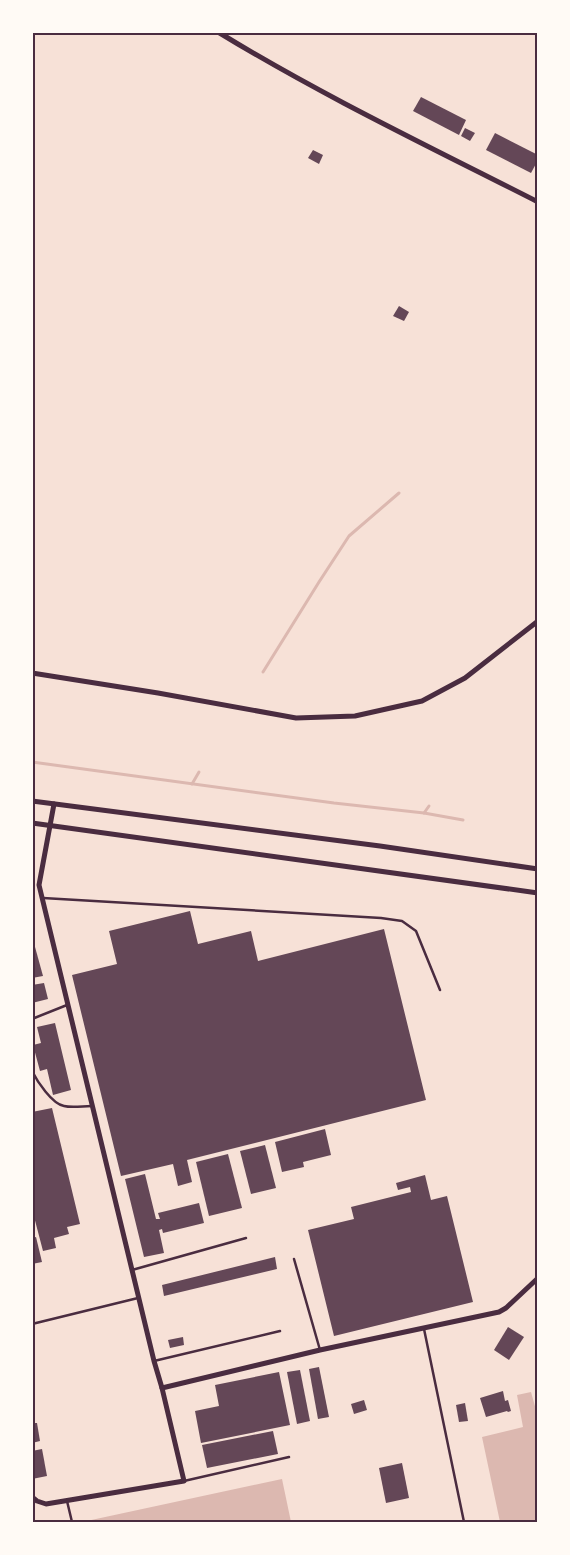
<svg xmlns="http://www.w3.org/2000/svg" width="570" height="1555" viewBox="0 0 570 1555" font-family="'Golos Text',sans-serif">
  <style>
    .water { fill: #dcb8b0 }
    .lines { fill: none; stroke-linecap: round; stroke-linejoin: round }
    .stream { stroke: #dcb8b0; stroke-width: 3 }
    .building { fill: #644757 }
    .service { stroke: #4a2c40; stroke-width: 2.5 }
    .minor { stroke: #4a2c40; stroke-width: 5 }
    .neatline { fill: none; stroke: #4a2c40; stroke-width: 2 }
  </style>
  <rect width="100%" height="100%" fill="#f7e1d7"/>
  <g class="water">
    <path d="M531,1392L538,1417L537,1522H500L482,1437L523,1427L517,1395Z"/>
    <path d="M282,1479L291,1522H82Z"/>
  </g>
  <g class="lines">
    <g class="stream">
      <path d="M263,672L319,582L349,536L399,493"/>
      <path d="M32,762L334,803L424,813L463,820"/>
      <path d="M192,784L199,772"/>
      <path d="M424,813L429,806"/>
    </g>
  </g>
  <g class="building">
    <path d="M421,97L466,120L459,135L413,111Z"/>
    <path d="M465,128L475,133L470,141L461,136Z"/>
    <path d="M495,133L538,155V160L531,173L486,150Z"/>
    <path d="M313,150L323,155L319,164L308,158Z"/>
    <path d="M399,306L409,312L404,321L393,316Z"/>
    <path d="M190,911L198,944L251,931L258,961L384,929L426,1100L187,1160L192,1182L178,1186L173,1164L121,1176L72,975L117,964L109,931Z"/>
    <path d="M32,936L43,976L32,978Z"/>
    <path d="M44,983L48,999L32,1003V985Z"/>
    <path d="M55,1023L71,1090L53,1095L47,1069L40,1071L33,1045L41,1043L37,1027Z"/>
    <path d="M52,1108L80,1224L67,1227L69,1234L54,1238L56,1248L43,1251L32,1209V1112Z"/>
    <path d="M325,1129L331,1155L303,1162L304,1167L282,1172L275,1142Z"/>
    <path d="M265,1145L276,1188L251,1194L240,1151Z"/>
    <path d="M228,1154L242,1208L209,1216L196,1162Z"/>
    <path d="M145,1174L156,1219H160L158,1213L199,1203L204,1223L163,1233L162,1229L159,1230L164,1253L144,1257L125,1179Z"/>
    <path d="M425,1175L431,1200L447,1196L473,1302L334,1336L308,1230L354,1219L351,1207L411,1192L410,1187L398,1190L396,1183Z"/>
    <path d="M36,1237L42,1262L32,1264V1238Z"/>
    <path d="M275,1257L277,1269L164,1296L162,1285Z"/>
    <path d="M508,1327L524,1337L509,1360L494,1350Z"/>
    <path d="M183,1337L184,1345L170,1348L168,1340Z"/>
    <path d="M319,1367L329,1417L318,1419L309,1369Z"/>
    <path d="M300,1370L310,1421L297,1424L287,1372Z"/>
    <path d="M279,1372L290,1425L201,1443L195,1411L219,1406L215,1385Z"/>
    <path d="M503,1391L505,1401L508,1400L511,1411L508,1412L507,1411L486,1417L480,1398Z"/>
    <path d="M364,1400L367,1410L354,1414L351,1404Z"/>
    <path d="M465,1403L468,1421L459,1422L456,1405Z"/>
    <path d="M32,1423H37L40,1441L32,1443Z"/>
    <path d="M273,1431L278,1454L207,1468L202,1445Z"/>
    <path d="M42,1449L47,1476L32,1479V1451Z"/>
    <path d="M402,1463L409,1498L386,1503L379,1468Z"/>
  </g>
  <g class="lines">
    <g class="service">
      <path d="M43,898L381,918L402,921L416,931L440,990"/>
      <path d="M32,1019L67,1005"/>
      <path d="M32,1071C37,1081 52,1104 64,1106C72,1108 83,1106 92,1106"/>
      <path d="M294,1259L320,1350"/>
      <path d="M132,1270L246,1238"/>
      <path d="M32,1324L138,1298"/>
      <path d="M424,1329L464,1522"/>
      <path d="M154,1361L280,1331"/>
      <path d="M184,1481L289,1457"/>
      <path d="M67,1501L72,1522"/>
    </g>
    <g class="minor">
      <path d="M218,32C321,95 430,147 538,202"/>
      <path d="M32,673L158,693L296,718L355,716L422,701L465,678L538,621"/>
      <path d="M32,801L380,846L538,869"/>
      <path d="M54,804L39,885L154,1361L162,1388L320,1350L499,1312L506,1308L538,1278"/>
      <path d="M32,823L538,893"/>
      <path d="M32,1497L37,1501L46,1504L184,1481L162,1388"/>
    </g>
  </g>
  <rect width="570" height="1555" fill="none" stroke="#fffaf5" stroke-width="68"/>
  <rect x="34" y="34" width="502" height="1487" class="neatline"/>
</svg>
